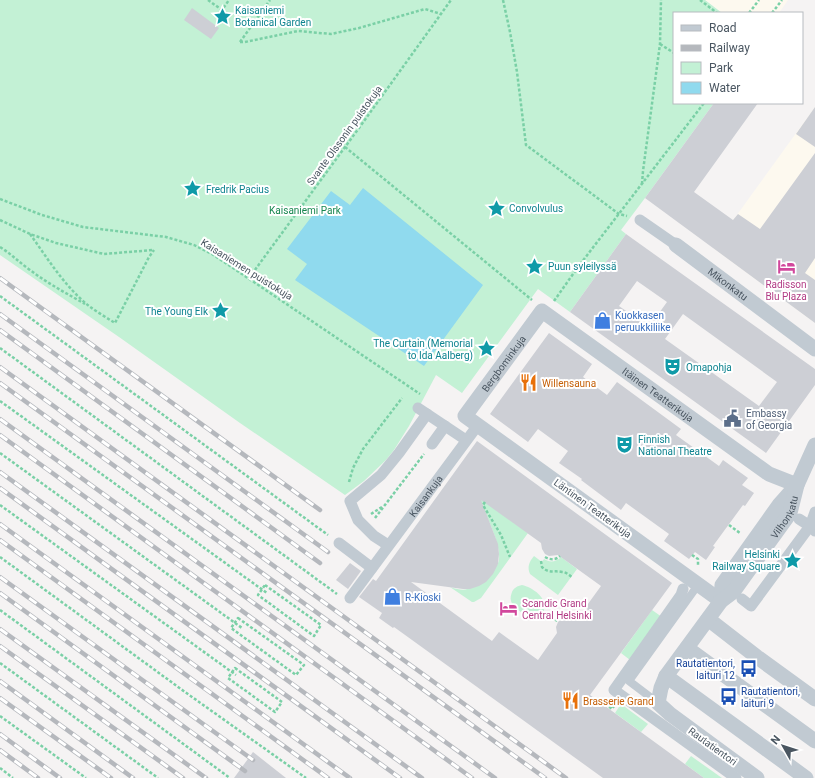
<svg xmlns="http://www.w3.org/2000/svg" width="815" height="778" viewBox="0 0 815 778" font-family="Roboto,sans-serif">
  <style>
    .commercial { fill: #fdf9ef }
    .green { fill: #c3f1d5 }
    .water { fill: #90daee }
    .building { fill: #cdcfd5; fill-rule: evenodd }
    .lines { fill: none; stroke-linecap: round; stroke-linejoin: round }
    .path { stroke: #7ad0a6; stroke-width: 2.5; stroke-dasharray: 3 2; stroke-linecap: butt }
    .service { stroke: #c1cad2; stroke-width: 8 }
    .pedestrian { stroke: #c1cad2; stroke-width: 11 }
    .minor { stroke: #c1cad2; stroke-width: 15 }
    .rail-casing { stroke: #b5b8bd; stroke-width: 4.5 }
    .rail { stroke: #fff; stroke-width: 3; stroke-dasharray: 9; stroke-linecap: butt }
    .labels { text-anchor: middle; stroke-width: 4; stroke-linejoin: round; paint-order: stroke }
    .culture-label { font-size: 10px; fill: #0d838f; stroke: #fff; text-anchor: start }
    .street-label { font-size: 10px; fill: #4a5661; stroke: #fff }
    .park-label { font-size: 10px; fill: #17864f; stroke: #fff }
    .hotel-label { font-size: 10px; fill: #b23c85; stroke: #fff }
    .shop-label { font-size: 10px; fill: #366cbe; stroke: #fff; text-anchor: start }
    .food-label { font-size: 10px; fill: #c56008; stroke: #fff; text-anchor: start }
    .service-label { font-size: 10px; fill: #4e5e75; stroke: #fff; text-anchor: start }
    .transit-label { font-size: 10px; fill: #164399; stroke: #fff; text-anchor: end }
  </style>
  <rect width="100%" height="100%" fill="#f5f3f3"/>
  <g class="commercial">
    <path d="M705,0H788L779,13H722Z"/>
    <path d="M815,107V323L713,248Z"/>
  </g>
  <g class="green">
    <path d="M0,0H705L722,13H674V103H714L645,198L621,230L626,234L570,312L538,289L462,393L436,375L409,426L394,450L386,460L364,481L345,495L240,423L119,337L0,255Z"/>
    <path d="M478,497L528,533L481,598L474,602H472L450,587C466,592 469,590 481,580C485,575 494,570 497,565C506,552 484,511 478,497Z"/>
    <path d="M534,556L542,562L544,559C550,563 556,562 561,557L577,569L558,595L530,574C527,567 529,562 534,556Z"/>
    <path d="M522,585C532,587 548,598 544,610C543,613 541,615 538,616C537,617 534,618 532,618C526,617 512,606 511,601C510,598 511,595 512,592C514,588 517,586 522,585Z"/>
    <path d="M652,610L662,617L630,660L621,653Z"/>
    <path d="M621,704L648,724L641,732L615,713Z"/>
    <path d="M691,756L722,778H704L685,764Z"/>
  </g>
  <path class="water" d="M363,188L483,285L424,366L295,280L307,264L287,249L331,191L350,205Z"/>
  <g class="building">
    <path d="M192,8L219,28L211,39L184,20Z"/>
    <path d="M714,103H758L694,192L733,220L738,214L760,229L815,153V258L805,273L815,280V323L645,198Z"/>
    <path d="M815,107V147L796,134Z"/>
    <path d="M626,234L815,369V385L766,453L570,312ZM637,281L667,302L649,327L619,306ZM683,314L777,382L759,406L665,339Z"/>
    <path d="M549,333L592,364L583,377L607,395L617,382L681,429L676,435L719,466L723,460L748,478L742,485L754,493L745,506L743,505L713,546L715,547L706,560L695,552L689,559L664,541L669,534L626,503L621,510L581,480L582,479L559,463L568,451L538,429L528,442L490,414Z"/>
    <path d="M477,441L672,583L590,695L704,778H603L394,627L393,628L379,618L382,613L359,597L373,579L376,581ZM481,500L541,543L542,549L545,554L549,556L558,555L601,586L577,619L566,617L563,618L558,622L556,627L557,633L538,660L499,632L492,641L411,582L463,589H470L479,586L486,582L493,574L498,564L499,554L498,544Z"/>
    <path d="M350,563L361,571L348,589L336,580Z"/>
    <path d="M253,752L286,778H234Z"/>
  </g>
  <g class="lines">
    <g class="path">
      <path d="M208,0L222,10L229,0"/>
      <path d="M503,0L510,32L517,72L526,145L619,214L627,216"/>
      <path d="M700,0L717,13"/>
      <path d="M749,13L759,0"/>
      <path d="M772,13L782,0"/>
      <path d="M240,42H245L298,31L331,34L359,28L425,9L441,14"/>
      <path d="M240,42L270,0"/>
      <path d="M660,44L674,53"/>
      <path d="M345,147L532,300"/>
      <path d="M642,184L643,171L660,44L661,0"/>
      <path d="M0,199L42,215L83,227L166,237L194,245L212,254L236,270L420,394"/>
      <path d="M0,220L30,234L56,243L104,254L153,250"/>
      <path d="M30,234C48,259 65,287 89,306C97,312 107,318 115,323L149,257L154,250"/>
      <path d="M0,247C11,254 19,262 30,270C47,283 66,293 85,304"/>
      <path d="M249,278L359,128L451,0"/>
      <path d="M0,296L328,535"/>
      <path d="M554,301L578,267L704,103"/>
      <path d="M0,348L337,594"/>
      <path d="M0,401L267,593"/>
      <path d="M0,453L242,628"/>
      <path d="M349,482L353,468L363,449L402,398"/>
      <path d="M485,502L483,505L501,535L510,557"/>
      <path d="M0,505L236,675"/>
      <path d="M371,514L382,507"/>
      <path d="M375,518L424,454"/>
      <path d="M729,525L740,533"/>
      <path d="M692,555L698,559V565"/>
      <path d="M0,557L185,692L306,778"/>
      <path d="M545,557C550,560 556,560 560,556"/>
      <path d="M541,561L542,567C549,574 554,570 562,572C566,572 569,575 572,577"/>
      <path d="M265,585L321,625L314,636L258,595Z"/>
      <path d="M0,610L230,778"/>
      <path d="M238,618L304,665L296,675L231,628Z"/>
      <path d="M555,619L558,622"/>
      <path d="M0,663L158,778"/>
      <path d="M235,668L282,702L275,712L228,678Z"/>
      <path d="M598,701L599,699L612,709L614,706"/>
      <path d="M0,716L86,778"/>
      <path d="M0,768L13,778"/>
    </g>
    <path class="service" d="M658,703L629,681L698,585"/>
    <g class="pedestrian">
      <path d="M640,220L676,245"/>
      <path d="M418,408L466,440"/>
      <path d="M432,444L445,426"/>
      <path d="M799,519L810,526L815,531"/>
      <path d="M339,543L372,568"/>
      <path d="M388,545L374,536L358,520L350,501L381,475L399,453L427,414"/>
      <path d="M683,589L681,595L614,690L736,778"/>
      <path id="s1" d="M350,598L478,425"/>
      <path d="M742,599L751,606L810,526L815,512"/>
    </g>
    <g class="minor">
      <path id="s2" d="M676,245L815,349"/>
      <path id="s3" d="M721,601L465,416L542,311L769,474L797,485"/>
      <path d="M721,601L722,585L779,505L795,487"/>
      <path d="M708,619L757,657L815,699"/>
      <path d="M687,648L815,741"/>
      <path d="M666,676L806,778"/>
      <path id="s4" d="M757,778L670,714L658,703L661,688L666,676L721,601L733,592L790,513L797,485L815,445"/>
    </g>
    <defs>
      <g id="rail">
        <path d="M0,278L320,510"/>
        <path d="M0,314L328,552"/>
        <path d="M0,330L320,563"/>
        <path d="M0,367L566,778"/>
        <path d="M0,383L545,778"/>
        <path d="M0,419L495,778"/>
        <path d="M0,435L472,778"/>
        <path d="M0,472L422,778"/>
        <path d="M0,488L400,778"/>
        <path d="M0,524L350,778"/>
        <path d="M0,540L328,778"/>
        <path d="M0,577L253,760"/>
        <path d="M0,593L245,771"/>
        <path d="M0,629L206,778"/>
        <path d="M0,646L183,778"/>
        <path d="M0,681L133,778"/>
        <path d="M0,698L111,778"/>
        <path d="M0,734L60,778"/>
        <path d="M0,750L38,778"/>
      </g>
    </defs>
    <use href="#rail" class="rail-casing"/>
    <use href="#rail" class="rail"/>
  </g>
  <defs>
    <symbol id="sight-bare" viewBox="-9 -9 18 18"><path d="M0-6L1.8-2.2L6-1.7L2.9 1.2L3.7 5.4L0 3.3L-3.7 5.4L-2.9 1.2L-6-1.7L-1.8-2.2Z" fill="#0f9aa8" stroke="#fff" stroke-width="2.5" paint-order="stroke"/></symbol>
    <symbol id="hotel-bare" viewBox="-9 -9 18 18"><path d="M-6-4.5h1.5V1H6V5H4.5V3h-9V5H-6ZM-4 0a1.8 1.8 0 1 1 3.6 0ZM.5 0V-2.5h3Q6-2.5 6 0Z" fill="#d1479c" stroke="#fff" stroke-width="2.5" paint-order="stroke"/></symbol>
    <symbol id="shop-bare" viewBox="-9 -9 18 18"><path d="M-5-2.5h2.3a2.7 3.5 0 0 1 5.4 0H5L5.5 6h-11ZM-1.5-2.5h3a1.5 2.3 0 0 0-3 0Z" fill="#3f7fe0" stroke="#fff" stroke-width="2.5" paint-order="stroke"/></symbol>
    <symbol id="theatre-bare" viewBox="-9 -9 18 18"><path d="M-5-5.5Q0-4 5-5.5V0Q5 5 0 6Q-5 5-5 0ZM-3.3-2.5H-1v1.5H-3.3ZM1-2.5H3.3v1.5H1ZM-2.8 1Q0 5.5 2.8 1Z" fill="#0f9aa8" stroke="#fff" stroke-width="2.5" paint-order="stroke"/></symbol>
    <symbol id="restaurant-bare" viewBox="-9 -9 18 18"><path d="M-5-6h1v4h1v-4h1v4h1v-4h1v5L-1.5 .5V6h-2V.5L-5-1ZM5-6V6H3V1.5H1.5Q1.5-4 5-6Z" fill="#e8710a" stroke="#fff" stroke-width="2.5" paint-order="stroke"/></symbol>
    <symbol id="civic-bare" viewBox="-9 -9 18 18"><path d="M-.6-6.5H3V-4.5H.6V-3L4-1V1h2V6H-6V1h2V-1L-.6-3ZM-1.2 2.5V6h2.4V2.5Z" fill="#5c6f8a" stroke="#fff" stroke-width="2.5" paint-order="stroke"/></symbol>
    <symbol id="bus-bare" viewBox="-9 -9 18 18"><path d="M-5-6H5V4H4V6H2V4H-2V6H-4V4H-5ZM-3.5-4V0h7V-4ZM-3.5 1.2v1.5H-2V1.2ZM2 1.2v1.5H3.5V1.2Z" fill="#1a4fb4" stroke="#fff" stroke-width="2.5" paint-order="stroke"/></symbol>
  </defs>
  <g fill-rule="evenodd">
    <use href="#sight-bare" x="210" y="4" width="25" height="25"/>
    <use href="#sight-bare" x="180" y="176" width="25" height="25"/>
    <use href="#sight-bare" x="484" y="196" width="25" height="25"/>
    <use href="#sight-bare" x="522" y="254" width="25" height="25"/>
    <use href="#hotel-bare" x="774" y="254" width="25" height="25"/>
    <use href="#sight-bare" x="208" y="298" width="25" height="25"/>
    <use href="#shop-bare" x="590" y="308" width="25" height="25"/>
    <use href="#sight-bare" x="474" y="336" width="25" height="25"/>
    <use href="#theatre-bare" x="660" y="354" width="25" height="25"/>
    <use href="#restaurant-bare" x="516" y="370" width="25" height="25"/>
    <use href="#civic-bare" x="720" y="406" width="25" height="25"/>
    <use href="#theatre-bare" x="612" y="432" width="25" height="25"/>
    <use href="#sight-bare" x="780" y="548" width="25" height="25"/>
    <use href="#shop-bare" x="380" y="584" width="25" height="25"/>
    <use href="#hotel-bare" x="496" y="596" width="25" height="25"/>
    <use href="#bus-bare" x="736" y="656" width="25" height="25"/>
    <use href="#bus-bare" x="716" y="684" width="25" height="25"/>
    <use href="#restaurant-bare" x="558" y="688" width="25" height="25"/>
  </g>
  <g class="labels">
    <g class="culture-label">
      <text x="235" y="14">Kaisaniemi<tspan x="235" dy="12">Botanical Garden</tspan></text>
      <text x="206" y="193">Fredrik Pacius</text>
      <text x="509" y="212">Convolvulus</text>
      <text x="548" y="270">Puun syleilyssä</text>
      <text x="208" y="315" text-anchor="end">The Young Elk</text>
      <text x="473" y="347" text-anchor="end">The Curtain (Memorial<tspan x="473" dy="12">to Ida Aalberg)</tspan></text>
      <text x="686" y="371">Omapohja</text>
      <text x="638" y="443">Finnish<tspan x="638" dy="12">National Theatre</tspan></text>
      <text x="780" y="558" text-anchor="end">Helsinki<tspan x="780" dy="12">Railway Square</tspan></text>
    </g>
    <g class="street-label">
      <text transform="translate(344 135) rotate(-54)" y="4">Svante Olssonin puistokuja</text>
      <text transform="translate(247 269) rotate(32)" y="4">Kaisaniemen puistokuja</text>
      <text dy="4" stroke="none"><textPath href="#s2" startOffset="65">Mikonkatu</textPath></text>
      <text dy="4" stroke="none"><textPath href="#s3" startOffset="381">Bergbominkuja</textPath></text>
      <text dy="4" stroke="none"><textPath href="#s3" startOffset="589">Itäinen Teatterikuja</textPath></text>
      <text dy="4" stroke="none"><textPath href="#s1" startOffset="127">Kaisankuja</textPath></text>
      <text transform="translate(593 508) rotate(36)" y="4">Läntinen Teatterikuja</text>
      <text dy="4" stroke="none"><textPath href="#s4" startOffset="352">Vilhonkatu</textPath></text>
      <text transform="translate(713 746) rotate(36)" y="4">Rautatientori</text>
    </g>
    <g class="park-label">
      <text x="305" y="214">Kaisaniemi Park</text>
    </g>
    <g class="hotel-label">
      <text x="786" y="288">Radisson<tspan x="786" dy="12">Blu Plaza</tspan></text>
      <text x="522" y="607" text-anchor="start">Scandic Grand<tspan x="522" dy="12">Central Helsinki</tspan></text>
    </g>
    <g class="shop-label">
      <text x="615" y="319">Kuokkasen<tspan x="615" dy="12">peruukkiliike</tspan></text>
      <text x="405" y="601">R-Kioski</text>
    </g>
    <g class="food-label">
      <text x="542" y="387">Willensauna</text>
      <text x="583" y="705">Brasserie Grand</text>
    </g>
    <g class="service-label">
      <text x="746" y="417">Embassy<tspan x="746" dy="12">of Georgia</tspan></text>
    </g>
    <g class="transit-label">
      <text x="735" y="667">Rautatientori,<tspan x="735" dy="12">laituri 12</tspan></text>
      <text x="741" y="695" text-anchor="start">Rautatientori,<tspan x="741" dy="12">laituri 9</tspan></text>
    </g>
  </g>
  <rect x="673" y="12" width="130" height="92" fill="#ffffff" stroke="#b7bbc0"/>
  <rect x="681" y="25" width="20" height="6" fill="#c1cad2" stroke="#b7bbc0"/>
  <text x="709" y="32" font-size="12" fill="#4a5661">Road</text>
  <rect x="681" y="45" width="20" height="6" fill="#b5b8bd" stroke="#b7bbc0"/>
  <text x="709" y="52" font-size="12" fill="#4a5661">Railway</text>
  <rect x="681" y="62" width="20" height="12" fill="#c3f1d5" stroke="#b7bbc0"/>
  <text x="709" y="72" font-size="12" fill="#4a5661">Park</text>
  <rect x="681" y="82" width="20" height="12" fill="#90daee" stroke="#b7bbc0"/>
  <text x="709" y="92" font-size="12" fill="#4a5661">Water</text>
  <g transform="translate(783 746) rotate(309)" stroke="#ffffff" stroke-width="3" paint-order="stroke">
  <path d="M0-3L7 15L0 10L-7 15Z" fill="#4a5661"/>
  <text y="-6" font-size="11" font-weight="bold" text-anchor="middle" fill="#4a5661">N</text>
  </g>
</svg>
